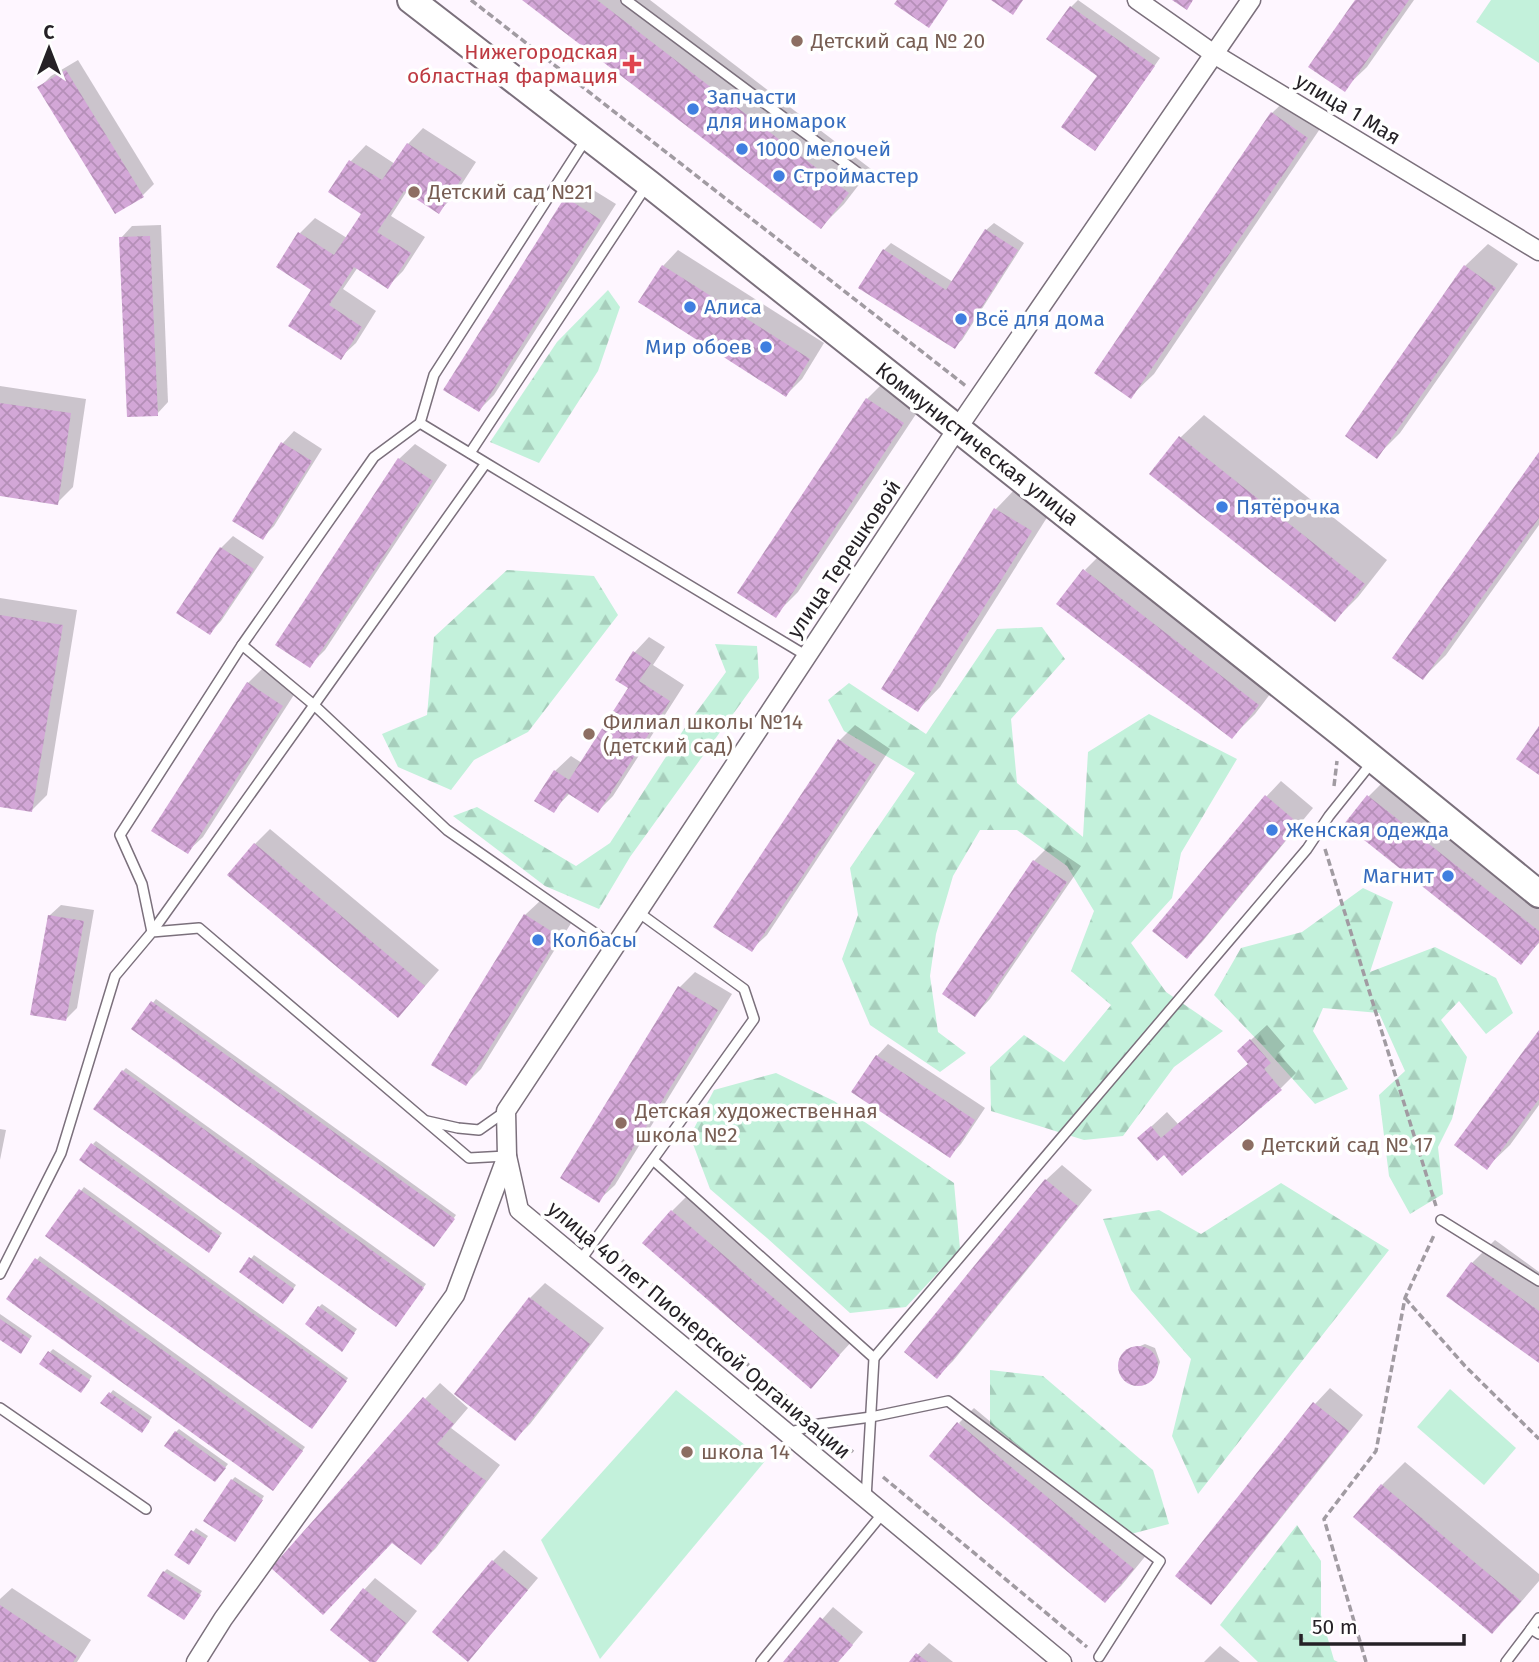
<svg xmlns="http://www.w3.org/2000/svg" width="1539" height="1662" viewBox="0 0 1539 1662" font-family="'Fira Sans',sans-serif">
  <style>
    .green { fill: #c3f1db }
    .forest { fill: url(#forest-firs) }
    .shadow { fill: #0003 }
    .building { fill: url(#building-cross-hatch) }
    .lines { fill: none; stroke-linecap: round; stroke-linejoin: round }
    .lane-casing { stroke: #7b707c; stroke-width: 12 }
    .street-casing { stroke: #7b707c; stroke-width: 21 }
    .secondary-casing { stroke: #7b707c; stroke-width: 30 }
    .path { stroke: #a19ba2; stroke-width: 3.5; stroke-dasharray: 7 3.5; stroke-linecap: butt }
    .lane { stroke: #fff; stroke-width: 9 }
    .street { stroke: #fff; stroke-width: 18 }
    .secondary { stroke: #fff; stroke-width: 26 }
    .education-dot { fill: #8d6e63; stroke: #fff; stroke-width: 2.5 }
    .health-dot { fill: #e0444e; stroke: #fff; stroke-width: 2.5 }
    .shop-dot { fill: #3f7fe0; stroke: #fff; stroke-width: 2.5 }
    .labels { text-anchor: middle; stroke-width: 7; stroke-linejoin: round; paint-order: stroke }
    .education-label { font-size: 21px; fill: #785e54; stroke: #fff; text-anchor: start }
    .health-label { font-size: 21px; fill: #be3a42; stroke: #fff; text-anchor: end }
    .shop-label { font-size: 21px; fill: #366cbe; stroke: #fff; text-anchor: start }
    .street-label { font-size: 21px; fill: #252126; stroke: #fff }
  </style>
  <defs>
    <pattern id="forest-firs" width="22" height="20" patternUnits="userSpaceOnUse" patternTransform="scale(1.75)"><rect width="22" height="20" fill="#c3f1db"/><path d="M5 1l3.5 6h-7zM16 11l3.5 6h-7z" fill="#a7cebc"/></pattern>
    <pattern id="building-cross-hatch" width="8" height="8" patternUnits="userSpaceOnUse" patternTransform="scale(1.75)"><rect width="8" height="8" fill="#d3a7d7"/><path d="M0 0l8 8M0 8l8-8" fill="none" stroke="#b58fb8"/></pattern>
  </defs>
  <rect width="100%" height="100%" fill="#fef6ff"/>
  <g class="green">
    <path d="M1491,0H1539V63L1476,22Z"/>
    <path d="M1450,1389L1516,1448L1484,1485L1417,1427Z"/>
    <path d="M676,1390L765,1461L600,1659L541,1540Z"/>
  </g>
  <g class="forest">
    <path d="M608,290L620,307L598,371L539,463L490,442L557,342Z"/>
    <path d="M507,570L594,576L618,615L528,732L474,760L451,790L398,767L382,734L427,715L434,637Z"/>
    <path d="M1042,627L1065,659L1011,719L1017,783L1083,837L1088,752L1149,714L1237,759L1181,853L1172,898L1131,943L1166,992L1223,1031L1174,1067L1123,1136L1084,1140L991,1111L990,1067L1024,1035L1064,1062L1111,1005L1071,971L1094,911L1067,866L1017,830H980L953,876L936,934L930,976L938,1032L966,1053L940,1072L870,1025L842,959L858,915L850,868L915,773L844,731L828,700L849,683L926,734L997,629Z"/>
    <path d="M715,644L757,646L759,678L630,857L599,909L545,886L453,816L477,807L576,866L610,843L684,729L726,672Z"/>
    <path d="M1363,888L1393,902L1370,972L1435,947L1496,978L1513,1013L1486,1034L1459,1001L1441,1020L1467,1057L1452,1119L1438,1147L1443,1194L1410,1214L1389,1176L1379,1095L1405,1071L1379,1013L1323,1008L1313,1031L1348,1089L1315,1104L1264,1047L1214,995L1241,948L1302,932Z"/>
    <path d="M776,1073L834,1101L954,1183L960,1249L906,1307L850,1313L767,1238L710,1189L690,1136L714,1090Z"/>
    <path d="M1281,1183L1389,1250L1198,1494L1172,1436L1191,1359L1131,1290L1103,1219L1159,1210L1201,1234Z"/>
    <path d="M990,1370L1043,1376L1153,1470L1169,1524L1131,1534L990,1424Z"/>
    <path d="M1297,1525L1321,1561V1615L1334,1660L1338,1662H1258L1220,1625Z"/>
  </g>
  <g class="shadow">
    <path d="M525,0H650L871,169L844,204L821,227Z"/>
    <path d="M1078,0L1160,58L1102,141L1100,75L1071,7Z"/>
    <path d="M1357,0H1414L1367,67L1344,89Z"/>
    <path d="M78,60L154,184L143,195L39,88L51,76Z"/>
    <path d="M1295,91L1330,114L1154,374L1131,396L1272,113Z"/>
    <path d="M423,128L476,162L454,196L439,211L407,191L391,216L425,237L403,271L388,286L358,267L343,289L376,311L356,343L340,358L314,289L300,233L315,218L347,238L363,213L330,192L351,161L366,145L395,164L408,144Z"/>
    <path d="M582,183L616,204L494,395L479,410L567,199Z"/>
    <path d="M994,223L1024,243L962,340L954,347L884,250L891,243L953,282L986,230Z"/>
    <path d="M161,225L168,402L157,414L121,238L132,226Z"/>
    <path d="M1488,244L1518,264L1400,433L1377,456L1465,266Z"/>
    <path d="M678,250L824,343L802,379L786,395L640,301L663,266Z"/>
    <path d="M890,376L926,399L798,592L775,615L867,399Z"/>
    <path d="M0,386L86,399L73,487L57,503L0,495Z"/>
    <path d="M1204,415L1387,560L1358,597L1335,620L1152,473L1181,437Z"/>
    <path d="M294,431L322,449L274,526L262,538L234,520L283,443Z"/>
    <path d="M415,444L447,465L325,650L310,665L399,459Z"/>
    <path d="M1539,455V525L1446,655L1423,678Z"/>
    <path d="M1018,486L1053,508L940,687L918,710L883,688L996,509Z"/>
    <path d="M233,536L264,557L221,621L210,633L178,612L221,548Z"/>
    <path d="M1107,548L1280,681L1255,714L1232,737L1085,570Z"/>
    <path d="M0,598L77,610L47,795L32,810L0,805Z"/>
    <path d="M649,637L665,647L653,665L684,685L613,796L598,811L570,793L553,811L555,771L571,756L582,763L630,687L634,653Z"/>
    <path d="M263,668L297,690L203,837L187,852L248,683Z"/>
    <path d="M855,725L890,749L767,935L751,950L839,741Z"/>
    <path d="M1281,781L1313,808L1202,942L1187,957L1266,797Z"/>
    <path d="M1384,781L1539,904V943L1520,962L1346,824L1369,796Z"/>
    <path d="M270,829L439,970L413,1000L255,844Z"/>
    <path d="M1050,845L1081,866L990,999L975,1015L944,994L1034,861Z"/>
    <path d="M541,900L573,920L481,1069L466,1084L525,915Z"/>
    <path d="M61,905L94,910L77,1008L66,1019L49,916Z"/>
    <path d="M695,972L732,994L615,1185L599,1200L562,1177L680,987Z"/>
    <path d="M156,999L456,1215L437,1242L133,1028Z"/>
    <path d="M1267,1025L1285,1046L1278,1053L1296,1073L1281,1088L1164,1153L1139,1138L1167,1112L1178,1124L1249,1063L1239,1051Z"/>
    <path d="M1539,1033V1105L1510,1145L1487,1167Z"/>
    <path d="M888,1044L985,1108L961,1144L950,1156L877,1056Z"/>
    <path d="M126,1068L426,1284L399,1322L123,1071Z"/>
    <path d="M0,1129L6,1130L0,1160Z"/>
    <path d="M96,1141L222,1233L211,1248L93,1144Z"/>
    <path d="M1062,1165L1092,1190L953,1361L937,1377L1046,1180Z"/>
    <path d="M84,1187L348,1378L315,1424L47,1236Z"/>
    <path d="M687,1196L854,1339L811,1386L672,1211Z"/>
    <path d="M1495,1240L1539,1272V1361L1449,1296L1472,1263Z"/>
    <path d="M254,1255L296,1285L286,1299L241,1271Z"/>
    <path d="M40,1256L305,1447L276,1486L8,1298Z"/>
    <path d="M545,1283L604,1328L530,1424L515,1439L530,1298Z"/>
    <path d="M322,1304L357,1329L345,1346L319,1307Z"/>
    <path d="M0,1314L32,1336L24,1348L0,1338Z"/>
    <path d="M1145,1344L1155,1348L1160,1362L1155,1376L1151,1379L1138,1385L1124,1379L1119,1366L1124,1353Z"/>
    <path d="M53,1349L92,1376L84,1388L50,1352Z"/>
    <path d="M440,1383L468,1408L451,1428L500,1465L436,1548L421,1563L392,1541L425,1399Z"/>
    <path d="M1330,1388L1363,1415L1226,1587L1211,1603L1315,1404Z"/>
    <path d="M113,1390L152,1417L145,1428L103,1403Z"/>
    <path d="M974,1408L1148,1553L1121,1586L1105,1601L959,1423Z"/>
    <path d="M179,1429L228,1464L218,1477L176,1432Z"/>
    <path d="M1405,1462L1539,1574V1581L1515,1609L1492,1632L1355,1517L1382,1485Z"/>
    <path d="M235,1477L264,1496L238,1537L232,1480Z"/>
    <path d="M196,1528L208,1536L192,1559L177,1554Z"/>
    <path d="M504,1550L538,1578L479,1648L493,1561Z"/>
    <path d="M167,1569L202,1591L187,1615L164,1572Z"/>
    <path d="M375,1578L417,1611L385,1651L373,1662L364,1590Z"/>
    <path d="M12,1588L91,1640L77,1662H0V1599Z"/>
    <path d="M833,1607L863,1632L838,1662H785Z"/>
    <path d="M929,1643L953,1662H911Z"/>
    <path d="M1220,1646L1240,1662H1204Z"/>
  </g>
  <g class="building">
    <path d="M522,0H597L849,193L821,229Z"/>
    <path d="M897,0H948L929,28L894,4Z"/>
    <path d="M991,0H1023L1013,15Z"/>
    <path d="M1172,0H1193L1187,10Z"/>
    <path d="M1355,0H1409L1345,92L1308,67Z"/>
    <path d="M1070,6L1155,66L1095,151L1061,127L1097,76L1046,39Z"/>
    <path d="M66,70L144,197L115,214L37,87Z"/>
    <path d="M1271,112L1308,138L1131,399L1094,373Z"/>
    <path d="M407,143L462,178L439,214L404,191L377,232L411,253L388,289L354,267L329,305L362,327L341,360L288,326L311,290L276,267L298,232L334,255L361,214L328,192L349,160L382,180Z"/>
    <path d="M565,197L601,220L479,412L443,390Z"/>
    <path d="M985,229L1018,250L955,349L858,288L883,249L946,290Z"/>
    <path d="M150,236L158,416L127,417L119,237Z"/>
    <path d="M662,265L810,359L786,397L638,302Z"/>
    <path d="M1464,265L1496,288L1377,459L1345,436Z"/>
    <path d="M866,398L904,423L776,618L737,593Z"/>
    <path d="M0,403L71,413L58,505L0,496Z"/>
    <path d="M1179,436L1365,584L1335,622L1149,474Z"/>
    <path d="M281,442L312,461L263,540L232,521Z"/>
    <path d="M1539,452V518L1423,680L1392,658Z"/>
    <path d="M398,458L433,481L310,668L275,645Z"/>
    <path d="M994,508L1032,531L918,712L881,689Z"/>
    <path d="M220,547L254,569L210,635L176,613Z"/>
    <path d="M1083,569L1259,705L1232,739L1056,604Z"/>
    <path d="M0,615L63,625L32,812L0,807Z"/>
    <path d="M633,651L651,663L639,681L670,701L598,813L567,793L554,813L534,801L554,770L569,780L628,688L615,680Z"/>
    <path d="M247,682L283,706L188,854L151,831Z"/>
    <path d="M1539,726V775L1516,759Z"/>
    <path d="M838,739L876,765L752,952L713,927Z"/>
    <path d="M1265,795L1299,824L1187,959L1152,931Z"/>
    <path d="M1367,795L1539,931V942L1521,965L1344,824Z"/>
    <path d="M254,843L425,986L398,1018L227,875Z"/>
    <path d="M1033,860L1067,882L975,1017L942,994Z"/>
    <path d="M524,914L559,936L466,1086L431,1065Z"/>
    <path d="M48,915L84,921L66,1021L30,1015Z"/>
    <path d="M678,986L718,1010L599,1203L560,1178Z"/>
    <path d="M151,1001L455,1219L434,1247L131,1029Z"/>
    <path d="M1539,1030V1099L1487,1170L1454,1145Z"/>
    <path d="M1250,1039L1271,1063L1264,1069L1282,1090L1182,1176L1164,1155L1157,1161L1137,1138L1151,1126L1161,1138L1248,1064L1237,1051Z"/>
    <path d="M876,1055L975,1120L950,1158L851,1092Z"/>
    <path d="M122,1070L424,1288L396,1327L93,1109Z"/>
    <path d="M91,1143L220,1236L209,1253L79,1160Z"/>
    <path d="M1045,1179L1078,1206L937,1379L904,1352Z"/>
    <path d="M79,1189L347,1381L312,1429L45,1236Z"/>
    <path d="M671,1210L840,1355L811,1389L642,1243Z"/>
    <path d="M249,1257L294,1289L283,1304L239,1272Z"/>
    <path d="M35,1258L303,1451L273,1491L6,1299Z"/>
    <path d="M1471,1262L1539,1311V1363L1446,1296Z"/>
    <path d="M529,1297L590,1344L515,1441L454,1394Z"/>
    <path d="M318,1306L355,1333L342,1352L305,1324Z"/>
    <path d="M0,1319L30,1339L21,1354L0,1340Z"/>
    <circle cx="1138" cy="1366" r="20"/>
    <path d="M48,1351L90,1380L81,1393L39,1364Z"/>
    <path d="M109,1392L150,1421L142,1433L100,1403Z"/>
    <path d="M423,1397L454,1424L437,1444L486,1481L421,1565L392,1543L323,1615L271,1568Z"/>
    <path d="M1313,1402L1349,1431L1211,1605L1175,1576Z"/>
    <path d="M957,1422L1134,1569L1105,1603L929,1456Z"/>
    <path d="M175,1431L226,1468L215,1482L164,1446Z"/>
    <path d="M231,1479L263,1500L235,1542L203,1521Z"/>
    <path d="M1381,1484L1521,1601L1492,1634L1353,1517Z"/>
    <path d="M191,1530L206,1539L189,1565L174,1555Z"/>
    <path d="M492,1560L528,1590L468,1662L432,1632Z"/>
    <path d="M163,1571L201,1595L184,1620L147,1596Z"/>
    <path d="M363,1588L406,1623L376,1662H370L330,1630Z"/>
    <path d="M0,1605L77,1656L73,1662H0Z"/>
    <path d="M820,1617L853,1645L838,1662H783Z"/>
    <path d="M916,1653L928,1662H909Z"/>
  </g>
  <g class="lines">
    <defs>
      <g id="lane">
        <path d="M626,0L857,172"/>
        <path d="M420,423L434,375L586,139"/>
        <path d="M470,453L647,185"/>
        <path d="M486,463L420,423L374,457L242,645L314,705L486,463L807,656"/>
        <path d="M152,932L314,705L447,830L615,947"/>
        <path d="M152,932L142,884L120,835L242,645"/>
        <path d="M427,1121L458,1128L479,1130L506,1111"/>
        <path d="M653,1160L874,1358L866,1499"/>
        <path d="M1441,1220L1539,1281"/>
        <path d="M580,1261L754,1019L744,989L638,912"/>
        <path d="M0,1274L61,1153L115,976L152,932L199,928L469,1158L506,1156"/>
        <path d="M874,1358L1307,849L1329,816L1373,761"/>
        <path d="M0,1408L146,1509"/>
        <path d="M787,1433L819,1424L871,1417L948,1401L1160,1561L1099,1657"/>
        <path d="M1531,1629L1539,1618"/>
        <path d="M761,1662L883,1513"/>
        <path d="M1506,1662L1531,1629L1539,1634"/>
      </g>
      <g id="street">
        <path d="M1137,0L1214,54L1539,251"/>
        <path d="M196,1662L223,1619L455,1295L507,1156"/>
        <path d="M1062,1662L519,1210L507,1156L506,1111L957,429L1251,0"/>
      </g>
      <path id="secondary" d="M411,0L648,183L1341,733L1539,894"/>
    </defs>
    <use href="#lane" class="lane-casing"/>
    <use href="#street" class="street-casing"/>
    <use href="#secondary" class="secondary-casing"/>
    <g class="path">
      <path d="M471,0L966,386"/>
      <path d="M1334,786L1337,761"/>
      <path d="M1325,849L1436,1206"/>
      <path d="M606,1247L805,1412"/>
      <path d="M1405,1298L1465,1366L1539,1439"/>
      <path d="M835,1437L853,1452"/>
      <path d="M883,1477L1087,1647"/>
      <path d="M1366,1662L1324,1519L1376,1451L1405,1298L1435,1233"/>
    </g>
    <use href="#lane" class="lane"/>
    <use href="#street" class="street"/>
    <use href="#secondary" class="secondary"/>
  </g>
  <g class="education-dot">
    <circle cx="797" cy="41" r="7"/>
    <circle cx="414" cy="192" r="7"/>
    <circle cx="589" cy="734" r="7"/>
    <circle cx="621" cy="1123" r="7"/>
    <circle cx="1248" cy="1145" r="7"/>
    <circle cx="687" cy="1452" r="7"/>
  </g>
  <path class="health-dot" d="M628.5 53.5h7v7h7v7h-7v7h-7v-7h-7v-7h7z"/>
  <g class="shop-dot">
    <circle cx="693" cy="109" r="7"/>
    <circle cx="742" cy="149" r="7"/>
    <circle cx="779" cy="176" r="7"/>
    <circle cx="690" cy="307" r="7"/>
    <circle cx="961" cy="319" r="7"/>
    <circle cx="766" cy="347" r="7"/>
    <circle cx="1222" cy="507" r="7"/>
    <circle cx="1272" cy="830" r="7"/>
    <circle cx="1448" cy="876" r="7"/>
    <circle cx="538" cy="940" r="7"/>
  </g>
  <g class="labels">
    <g class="education-label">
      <text x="811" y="48">Детский сад № 20</text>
      <text x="428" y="199">Детский сад №21</text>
      <text x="603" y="729">Филиал школы №14<tspan x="603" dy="24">(детский сад)</tspan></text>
      <text x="635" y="1118">Детская художественная<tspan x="635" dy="24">школа №2</tspan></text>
      <text x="1262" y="1152">Детский сад № 17</text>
      <text x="701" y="1459">школа 14</text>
    </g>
    <g class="health-label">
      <text x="618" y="59">Нижегородская<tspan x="618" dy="24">областная фармация</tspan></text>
    </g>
    <g class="shop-label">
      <text x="707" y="104">Запчасти<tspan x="707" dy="24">для иномарок</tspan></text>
      <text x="756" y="156">1000 мелочей</text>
      <text x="793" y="183">Строймастер</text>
      <text x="704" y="314">Алиса</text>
      <text x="975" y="326">Всё для дома</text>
      <text x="752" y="354" text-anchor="end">Мир обоев</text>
      <text x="1236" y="514">Пятёрочка</text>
      <text x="1286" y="837">Женская одежда</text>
      <text x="1434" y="883" text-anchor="end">Магнит</text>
      <text x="552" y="947">Колбасы</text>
    </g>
    <g class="street-label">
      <text transform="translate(1348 109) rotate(31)" y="7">улица 1 Мая</text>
      <text transform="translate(977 444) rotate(38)" y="7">Коммунистическая улица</text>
      <text transform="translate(844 559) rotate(-56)" y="7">улица Терешковой</text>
      <text transform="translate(699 1330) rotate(40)" y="7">улица 40 лет Пионерской Организации</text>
    </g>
  </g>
  <g transform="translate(49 49)" stroke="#ffffff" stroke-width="5" paint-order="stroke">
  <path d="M0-5L12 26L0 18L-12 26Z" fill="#252126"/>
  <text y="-10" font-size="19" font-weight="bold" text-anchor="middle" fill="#252126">С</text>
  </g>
  <path d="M1301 1634v10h163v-10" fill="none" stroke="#252126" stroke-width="3.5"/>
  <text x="1312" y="1634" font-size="21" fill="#252126" stroke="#ffffff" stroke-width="5" paint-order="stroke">50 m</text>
</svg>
